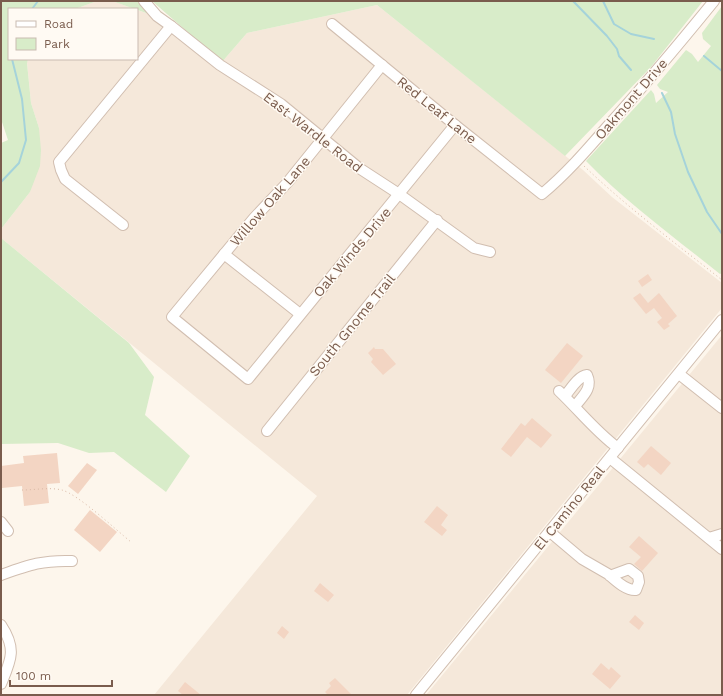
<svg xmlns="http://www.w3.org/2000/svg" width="723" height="696" viewBox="0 0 723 696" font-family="'Work Sans',sans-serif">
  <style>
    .residential { fill: #f5e8da }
    .green { fill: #d8ecc9 }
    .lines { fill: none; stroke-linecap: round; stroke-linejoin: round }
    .stream { stroke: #a5d3da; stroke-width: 2 }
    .building { fill: #f3d5c3 }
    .minor-casing { stroke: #d1beb0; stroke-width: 12 }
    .path { stroke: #d9b8a5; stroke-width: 1; stroke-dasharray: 1 3; stroke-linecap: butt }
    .minor { stroke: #fff; stroke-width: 10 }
    .labels { text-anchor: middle; stroke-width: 3; stroke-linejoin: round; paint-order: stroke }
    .street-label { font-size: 14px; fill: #7a5c4d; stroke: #fffaf3 }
  </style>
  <rect width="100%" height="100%" fill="#fdf6ec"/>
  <g class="residential">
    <path d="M97,1H112L135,9H75Z"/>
    <path d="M377,5L583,170L612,197L722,283V308L407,695H154L317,496L1,238V229L30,192L39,128L31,103L27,62L28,59H137V10L149,14L216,69L247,33Z"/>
    <path d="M722,335V695H426Z"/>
  </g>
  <g class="green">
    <path d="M1,1H97L75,9H9V59H28L27,63L31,103L39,128L41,150L40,166L30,192L1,229V143L8,140L1,119Z"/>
    <path d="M112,1H139L149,14Z"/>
    <path d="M152,1H703L651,67L565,156L377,5L247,33L222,62Z"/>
    <path d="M722,6V273L720,274C674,237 627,203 586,161L651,90L654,94L656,103L668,92L660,89L657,85L686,50L692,54L698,62L711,46L703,39L702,33Z"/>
    <path d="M1,238L129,343L154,377L145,415L190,456L166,492L114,452L89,453L58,443L1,444Z"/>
  </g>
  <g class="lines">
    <g class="stream">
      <path d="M573,1L607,36L617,49L619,56L631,70"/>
      <path d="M603,1L614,24L631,34L654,39"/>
      <path d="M32,9L38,1"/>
      <path d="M704,56L722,71"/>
      <path d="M662,93L671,112L675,134L688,172L707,212L722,234"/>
      <path d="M1,182L19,163L26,140L22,99L12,59"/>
    </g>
  </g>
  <g class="building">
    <path d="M648,274L652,280L642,287L638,281Z"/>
    <path d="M640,293L648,303L659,293L677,316L668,324L670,326L664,330L657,322L662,318L654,308L646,314L633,298Z"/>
    <path d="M567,343L583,356L561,383L545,370Z"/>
    <path d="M374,347L375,349H383L396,364L383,375L371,362L373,359L368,353Z"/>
    <path d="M532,418L552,435L541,448L527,437L511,457L501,449L521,423L525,426Z"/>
    <path d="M651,446L671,463L661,475L648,464L644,468L637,462Z"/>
    <path d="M57,453L60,483L47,484L49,503L24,506L22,486L2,488L1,466L24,463L23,456Z"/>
    <path d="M87,463L97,470L78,494L68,486Z"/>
    <path d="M437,506L448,515L441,525L447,530L442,536L424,522Z"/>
    <path d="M90,510L117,532L100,552L74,530Z"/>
    <path d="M639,536L658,553L642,571L634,564L641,557L629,547Z"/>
    <path d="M320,583L334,595L328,602L314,591Z"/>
    <path d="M635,615L644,623L639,630L629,622Z"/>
    <path d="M282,626L289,632L284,639L277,633Z"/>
    <path d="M601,663L609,670L611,667L621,676L610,689L592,674Z"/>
    <path d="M335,678L352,695H328L325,692L331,686L329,683Z"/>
    <path d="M185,682L201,695H183L178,691Z"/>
  </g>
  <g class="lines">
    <defs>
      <g id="minor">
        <path d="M144,1L157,16L171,26L220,65L281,104L359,168L399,194L474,248L490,252"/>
        <path d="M332,24L455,125L542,194C566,174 586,151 606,128C643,87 679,44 714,1"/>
        <path d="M382,65L287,183L254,218L172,317L248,379L455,125"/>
        <path d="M123,225L65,179L61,170L59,162L171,26"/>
        <path d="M224,254L300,314"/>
        <path d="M679,374L722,408"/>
        <path d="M559,391C579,410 596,432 618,448"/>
        <path d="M565,396C570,390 578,376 587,375C593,388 583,396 575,406"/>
        <path d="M267,431L437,220"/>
        <path d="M610,458L722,549"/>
        <path d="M1,522L8,531"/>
        <path d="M550,532L582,559L608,574C615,580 626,591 636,590L639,582L638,576L629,569L610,576"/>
        <path d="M709,538L722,534"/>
        <path d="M1,575C29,565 42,560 72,561"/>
        <path d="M1,625C17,649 11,660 1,684"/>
        <path d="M416,695L722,320"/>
      </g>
    </defs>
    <use href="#minor" class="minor-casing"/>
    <g class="path">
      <path d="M584,166C627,207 675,243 722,280"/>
      <path d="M22,490C35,490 49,487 62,490C79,495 115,529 131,542"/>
    </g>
    <use href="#minor" class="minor"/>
  </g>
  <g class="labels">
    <g class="street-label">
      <text transform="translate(631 99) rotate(-49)" y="5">Oakmont Drive</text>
      <text transform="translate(437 110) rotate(39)" y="5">Red Leaf Lane</text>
      <text transform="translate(313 132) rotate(38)" y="5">East Wardle Road</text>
      <text transform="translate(270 201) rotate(-49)" y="5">Willow Oak Lane</text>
      <text transform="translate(352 252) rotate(-50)" y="5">Oak Winds Drive</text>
      <text transform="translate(352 325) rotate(-51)" y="5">South Gnome Trail</text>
      <text transform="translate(569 508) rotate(-51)" y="5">El Camino Real</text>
    </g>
  </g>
  <rect width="723" height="696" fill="none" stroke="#7a5c4d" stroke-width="4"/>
  <rect x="8" y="8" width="130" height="52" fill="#fffaf3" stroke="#cabbb1"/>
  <rect x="16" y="21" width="20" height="6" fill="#ffffff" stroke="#cabbb1"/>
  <text x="44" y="28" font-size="12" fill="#7a5c4d">Road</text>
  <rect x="16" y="38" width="20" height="12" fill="#d8ecc9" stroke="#cabbb1"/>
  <text x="44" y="48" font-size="12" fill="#7a5c4d">Park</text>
  <path d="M10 680v6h102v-6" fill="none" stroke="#7a5c4d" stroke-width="2"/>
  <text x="16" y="680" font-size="12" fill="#7a5c4d" stroke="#fffaf3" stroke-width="3" paint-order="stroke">100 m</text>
</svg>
